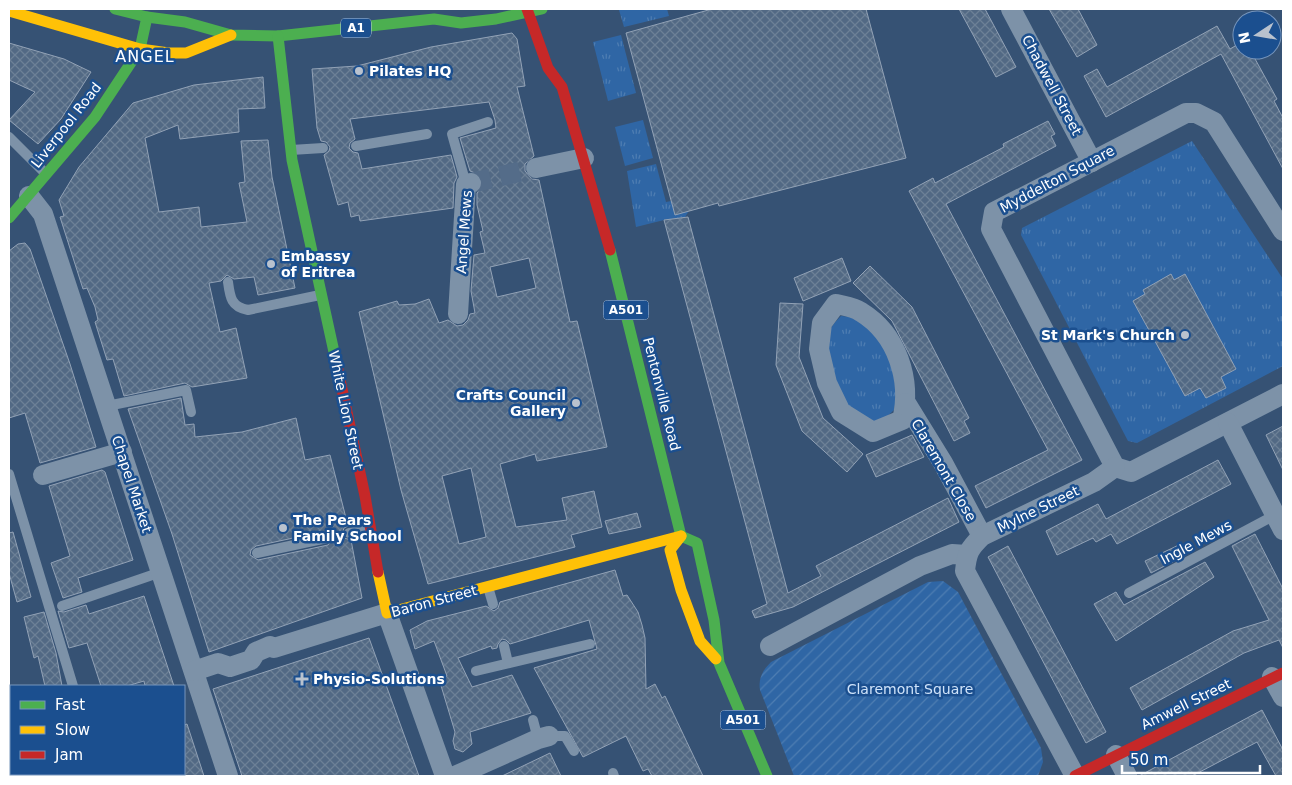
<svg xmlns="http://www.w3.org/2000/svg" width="1292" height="785" viewBox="0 0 1292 785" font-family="'DejaVu Sans',sans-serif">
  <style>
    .grass { fill: url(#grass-tufts) }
    .garden { fill: url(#garden-furrows) }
    .building { fill: url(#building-cross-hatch); stroke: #92a2b6; fill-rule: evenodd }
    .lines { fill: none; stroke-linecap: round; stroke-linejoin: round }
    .street-tunnel { stroke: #546c89; stroke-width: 20; stroke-dasharray: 20 10; stroke-linecap: butt }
    .lane { stroke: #7d92a8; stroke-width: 10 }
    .street { stroke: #7d92a8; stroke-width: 20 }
    .fast { stroke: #4caf50; stroke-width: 11 }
    .slow { stroke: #ffc107; stroke-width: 11 }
    .jam { stroke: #c62828; stroke-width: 11 }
    .poi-dot { fill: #b9c2ce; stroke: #1b4f8f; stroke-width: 2 }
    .labels { text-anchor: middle; stroke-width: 5; stroke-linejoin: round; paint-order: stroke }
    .shield { fill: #1b4f8f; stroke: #bbcadd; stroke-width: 1 }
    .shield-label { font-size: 12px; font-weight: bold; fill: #fff }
    .poi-label { font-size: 14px; font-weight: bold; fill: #fff; stroke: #1b4f8f; text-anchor: start }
    .street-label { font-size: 14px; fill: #fff; stroke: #1b4f8f }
    .park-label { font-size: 14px; fill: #cfe3fa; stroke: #1b4f8f }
    .quarter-label { font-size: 16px; letter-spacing: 1px; fill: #fff; stroke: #1b4f8f }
  </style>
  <defs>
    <pattern id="grass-tufts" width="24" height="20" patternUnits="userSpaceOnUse" patternTransform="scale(1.25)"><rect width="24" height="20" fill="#2f66a5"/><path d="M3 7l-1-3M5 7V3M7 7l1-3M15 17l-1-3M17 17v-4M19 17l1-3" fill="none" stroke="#4e7db2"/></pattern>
    <pattern id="garden-furrows" width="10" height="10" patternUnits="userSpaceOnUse" patternTransform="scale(1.25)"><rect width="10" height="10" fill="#2f66a5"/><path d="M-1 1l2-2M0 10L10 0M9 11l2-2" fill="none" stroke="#4e7db2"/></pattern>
    <pattern id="building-cross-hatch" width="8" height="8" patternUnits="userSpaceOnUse" patternTransform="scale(1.25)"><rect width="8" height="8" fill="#526984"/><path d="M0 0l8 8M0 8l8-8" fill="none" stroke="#6c8096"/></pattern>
  </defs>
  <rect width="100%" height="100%" fill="#365274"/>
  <g class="grass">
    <path d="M622,9H667L669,16L624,27L619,10Z"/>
    <path d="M621,35L636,93L608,101L593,42Z"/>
    <path d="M643,120L653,158L625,166L615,127Z"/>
    <path d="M1192,141L1283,279V366L1137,443L1128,441L1021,235L1022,228Z"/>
    <path d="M656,164L666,202L682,199L694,203L685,217L664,220L636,227L627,171Z"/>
    <path d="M841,316L859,318L879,335L900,386L894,410L882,421C877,421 870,422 866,420C840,411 818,351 831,328C834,323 838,319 841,316Z"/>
  </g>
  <path class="garden" d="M943,581L958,592L1041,748L1043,762L1038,776H794L760,690C758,678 763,670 771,662L928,582Z"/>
  <g class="building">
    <path d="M712,9H866L906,158L719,206L718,203L675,215L626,33Z"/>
    <path d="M959,9H985L1016,67L996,77Z"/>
    <path d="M1049,9H1078L1097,45L1077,57Z"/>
    <path d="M1217,26L1230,49L1242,42V50H1248L1252,58L1254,57L1277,99L1274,101L1283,118V169L1221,54L1106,117L1084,76L1097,69L1107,87Z"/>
    <path d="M512,33L517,39L525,86L517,87L534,156L525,164V171L532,179L539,180L570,322L577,321L607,447L537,461L535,454L500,464L516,527L567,520L562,498L594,491L602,527L571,535L575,547L428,584L401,490L359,312L397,301L399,305L415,304L429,299L439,323L448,320L457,326L463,325L468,320L470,314L475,313L471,291L474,255L485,253L480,232L483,231L477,205V193L482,187L483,181L480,175L470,171L460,138L496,128L495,120L489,102L350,119L355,139L350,143L349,148L353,152L358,153L362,169L451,155L457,177L454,183L453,208L360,221L359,215L351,217L348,202L338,205L324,155L329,151L330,147L326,142L321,141L317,128L312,69L357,66L431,47ZM529,258L536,288L497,297L490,267ZM471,468L486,537L459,544L442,476Z"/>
    <path d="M9,43L64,59L91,72L61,119L38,144L9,120L35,92L9,80Z"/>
    <path d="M263,77L265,108L238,109L239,132L180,139L178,125L145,138L159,212L199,207L201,227L247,222L239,183L245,182L241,141L268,140L272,177L295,288L258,295L254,277L234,279L227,275L221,281L209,283L220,332L236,328L247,378L192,387L185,383L124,396L113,359L107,360L95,322L98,320L95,307L87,288L83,289L60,217L64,216L59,200L79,167L133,103L194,85Z"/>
    <path d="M1048,121L1055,134L1051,136L1056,146L946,204L1082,460L986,508L975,486L1048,450L909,191L933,178L935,183L1004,147L1003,144Z"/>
    <path d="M688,217L788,593L821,576L816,566L948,498L959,522L793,607L755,618L752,611L767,604L664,220Z"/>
    <path d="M25,243L30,249L70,364L96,447L40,463L25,413L9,418V251L18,244Z"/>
    <path d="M842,258L851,281L803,301L794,278Z"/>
    <path d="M870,266L912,307L969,418L964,421L970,433L954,441L892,321L853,283Z"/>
    <path d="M1171,274L1174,280L1185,274L1236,369L1221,377L1226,388L1206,398L1200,388L1185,396L1133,301L1145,294L1143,290Z"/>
    <path d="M780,303L803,304L799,357L823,418L863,454L847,472L802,431L776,365Z"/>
    <path d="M181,398L185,425L194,424L195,437L242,432L296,418L305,460L330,455L348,526L344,528L342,534L344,538L351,540L362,598L209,652L172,534L128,409ZM326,531L332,533L334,537L328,545L258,560L250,555L251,550L256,546Z"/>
    <path d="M1283,426V470L1266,435Z"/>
    <path d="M912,435L924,457L876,477L866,455Z"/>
    <path d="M1218,460L1231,484L1117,544L1111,534L1096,542L1093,538L1057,555L1046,531L1098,504L1106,519Z"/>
    <path d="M102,470L105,472L133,560L78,578L82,592L63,598L51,563L70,556L49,486Z"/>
    <path d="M637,513L641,527L609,534L605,521Z"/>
    <path d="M13,532L31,597L17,602L9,573V533Z"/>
    <path d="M1255,534L1283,589V648L1279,640L1244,653L1142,710L1130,688L1233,631L1269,620L1232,546Z"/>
    <path d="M1181,544L1186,555L1151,573L1145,561Z"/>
    <path d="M1008,546L1106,732L1086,743L988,557Z"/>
    <path d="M1205,562L1214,577L1116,641L1094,604L1116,592L1124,605Z"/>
    <path d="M615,570L623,596L627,595L638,612L642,625L645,638L646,689L655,684L662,698L665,696L703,776H652L648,769L643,771L626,736L583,757L534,668L597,649L589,620L510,644L506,640L502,639L498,644L497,648L492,649L491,646L458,658L472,687L512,675L531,713L470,732L472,744L463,752L455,749L453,741L455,732L439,679L447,676L434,641L415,649L410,630L427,621L486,606L494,611L498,608L500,602Z"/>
    <path d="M144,596L174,686H145L144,681L127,686H101L87,643L69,648L58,611L64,612L86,605L89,614Z"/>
    <path d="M44,612L56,653L62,686H45L38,656L34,658L24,617Z"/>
    <path d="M369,638L419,776H242L213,689Z"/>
    <path d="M1262,710L1283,750V776H1276L1257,742L1192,776H1139Z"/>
    <path d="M187,724L204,776H184V725Z"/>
    <path d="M550,753L561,776H502Z"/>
  </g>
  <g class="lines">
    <path class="street-tunnel" d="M471,183L536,168"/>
    <g class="lane">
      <path d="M9,137L46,174"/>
      <path d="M356,146L427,134"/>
      <path d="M291,150L323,148"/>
      <path d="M466,184L452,134L488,122"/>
      <path d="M228,282C230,297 231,307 248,310L320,295"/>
      <path d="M107,406L186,390L191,412"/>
      <path d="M9,474L73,686"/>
      <path d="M349,533L368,528"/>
      <path d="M257,553L327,538"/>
      <path d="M488,587L493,604"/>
      <path d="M1129,593L1275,515"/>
      <path d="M62,606L161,572"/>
      <path d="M504,646L508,663"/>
      <path d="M476,671L590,644"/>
      <path d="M533,720L538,739"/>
      <path d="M549,736H565L574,751"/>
      <path d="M613,773L614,776"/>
      <path d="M50,774V776"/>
      <path d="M100,774L101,776"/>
    </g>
    <g class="street">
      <path d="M1011,9L1092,162"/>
      <path d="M536,168L584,158"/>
      <path d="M29,196L43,214L228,776"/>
      <path d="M1283,231L1214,122L1196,113H1186L994,212L991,229L1115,467L1131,472L1283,394"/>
      <path d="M836,304C844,306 854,307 861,312C897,334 912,380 902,420L873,432L841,412L827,383L819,349L822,323Z"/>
      <path d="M458,314L466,184L471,183"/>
      <path d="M906,403L943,463L982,536"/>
      <path d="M1228,423L1283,530"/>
      <path d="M43,475L122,452"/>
      <path d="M770,646L920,566L952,554L967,555"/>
      <path d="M194,671L218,663L230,667L251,660L256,652L270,646L274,648L387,613L445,776"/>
      <path d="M1272,677L1283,697"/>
      <path d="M1116,755L1127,776"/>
      <path d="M455,776L538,739L549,736"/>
      <path d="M1075,776L965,571C967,552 969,549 982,536L1094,482L1115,467"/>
    </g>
    <g class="fast">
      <path d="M115,9L147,17L185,22L231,35L278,36L434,19L461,23L496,19L542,9"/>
      <path d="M278,36L292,160L336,361"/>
      <path d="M9,218L95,117L140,49L147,17"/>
      <path d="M610,250L681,536"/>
      <path d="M681,536L697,543L714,620L719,663L767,776"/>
    </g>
    <g class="slow">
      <path d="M9,11L140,49L169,53H186L231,35"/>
      <path d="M681,536L670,550L681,590L700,641L716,659"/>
      <path d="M378,572L387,613L681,536"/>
    </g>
    <g class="jam">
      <path d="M527,9L548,68L562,87L610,250"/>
      <path d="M336,361L365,496L378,572"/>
      <path d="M1075,776L1283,673"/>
    </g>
  </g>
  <g class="poi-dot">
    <circle cx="359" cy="71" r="5"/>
    <circle cx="271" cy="264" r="5"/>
    <circle cx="1185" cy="335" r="5"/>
    <circle cx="576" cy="403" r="5"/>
    <circle cx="283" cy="528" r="5"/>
    <path d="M299.5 671.5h5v5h5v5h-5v5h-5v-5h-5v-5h5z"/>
  </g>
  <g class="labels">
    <g class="shield">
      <rect x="341" y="18.5" width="30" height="19" rx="4"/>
      <rect x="603.5" y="300.5" width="45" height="19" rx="4"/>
      <rect x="720.5" y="710.5" width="45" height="19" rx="4"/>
    </g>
    <g class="shield-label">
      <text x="356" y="32">A1</text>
      <text x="626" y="314">A501</text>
      <text x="743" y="724">A501</text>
    </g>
    <g class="poi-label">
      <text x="369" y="76">Pilates HQ</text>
      <text x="281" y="261">Embassy<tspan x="281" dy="16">of Eritrea</tspan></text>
      <text x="1175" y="340" text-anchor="end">St Mark's Church</text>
      <text x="566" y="400" text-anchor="end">Crafts Council<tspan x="566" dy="16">Gallery</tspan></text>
      <text x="293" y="525">The Pears<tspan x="293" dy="16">Family School</tspan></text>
      <text x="313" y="684">Physio-Solutions</text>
    </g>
    <g class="street-label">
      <text transform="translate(1052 85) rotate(62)" y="5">Chadwell Street</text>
      <text transform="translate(66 125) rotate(-52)" y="5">Liverpool Road</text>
      <text transform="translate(1057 179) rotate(-28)" y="5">Myddelton Square</text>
      <text transform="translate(464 232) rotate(-86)" y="5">Angel Mews</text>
      <text transform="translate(662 394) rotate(76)" y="5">Pentonville Road</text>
      <text transform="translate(346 410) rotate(78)" y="5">White Lion Street</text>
      <text transform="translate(944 470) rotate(60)" y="5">Claremont Close</text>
      <text transform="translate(132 484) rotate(72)" y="5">Chapel Market</text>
      <text transform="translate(1038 509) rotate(-26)" y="5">Mylne Street</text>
      <text transform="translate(1196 542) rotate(-28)" y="5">Ingle Mews</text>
      <text transform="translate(434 601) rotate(-15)" y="5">Baron Street</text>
      <text transform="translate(1186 704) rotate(-26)" y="5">Amwell Street</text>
    </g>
    <g class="park-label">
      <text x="910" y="694">Claremont Square</text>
    </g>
    <g class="quarter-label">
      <text x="145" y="62">ANGEL</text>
    </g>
  </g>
  <rect width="1292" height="785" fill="none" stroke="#ffffff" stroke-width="20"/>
  <rect x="10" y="685" width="175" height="90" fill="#1b4f8f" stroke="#7695bc"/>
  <rect x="20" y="701" width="25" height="8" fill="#4caf50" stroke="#7695bc"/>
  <text x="55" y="710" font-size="15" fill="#ffffff">Fast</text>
  <rect x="20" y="726" width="25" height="8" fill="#ffc107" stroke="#7695bc"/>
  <text x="55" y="735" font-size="15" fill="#ffffff">Slow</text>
  <rect x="20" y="751" width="25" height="8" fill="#c62828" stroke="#7695bc"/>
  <text x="55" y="760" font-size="15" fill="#ffffff">Jam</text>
  <g transform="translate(1257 35) rotate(258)"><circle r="24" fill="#1b4f8f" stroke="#7695bc"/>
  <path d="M0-4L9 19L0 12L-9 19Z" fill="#b9c2ce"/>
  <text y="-8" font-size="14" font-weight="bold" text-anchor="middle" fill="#ffffff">N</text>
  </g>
  <path d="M1122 765v8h138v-8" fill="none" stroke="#ffffff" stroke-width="2.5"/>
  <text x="1130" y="765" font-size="15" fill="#ffffff" stroke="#1b4f8f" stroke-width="4" paint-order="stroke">50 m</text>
</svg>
